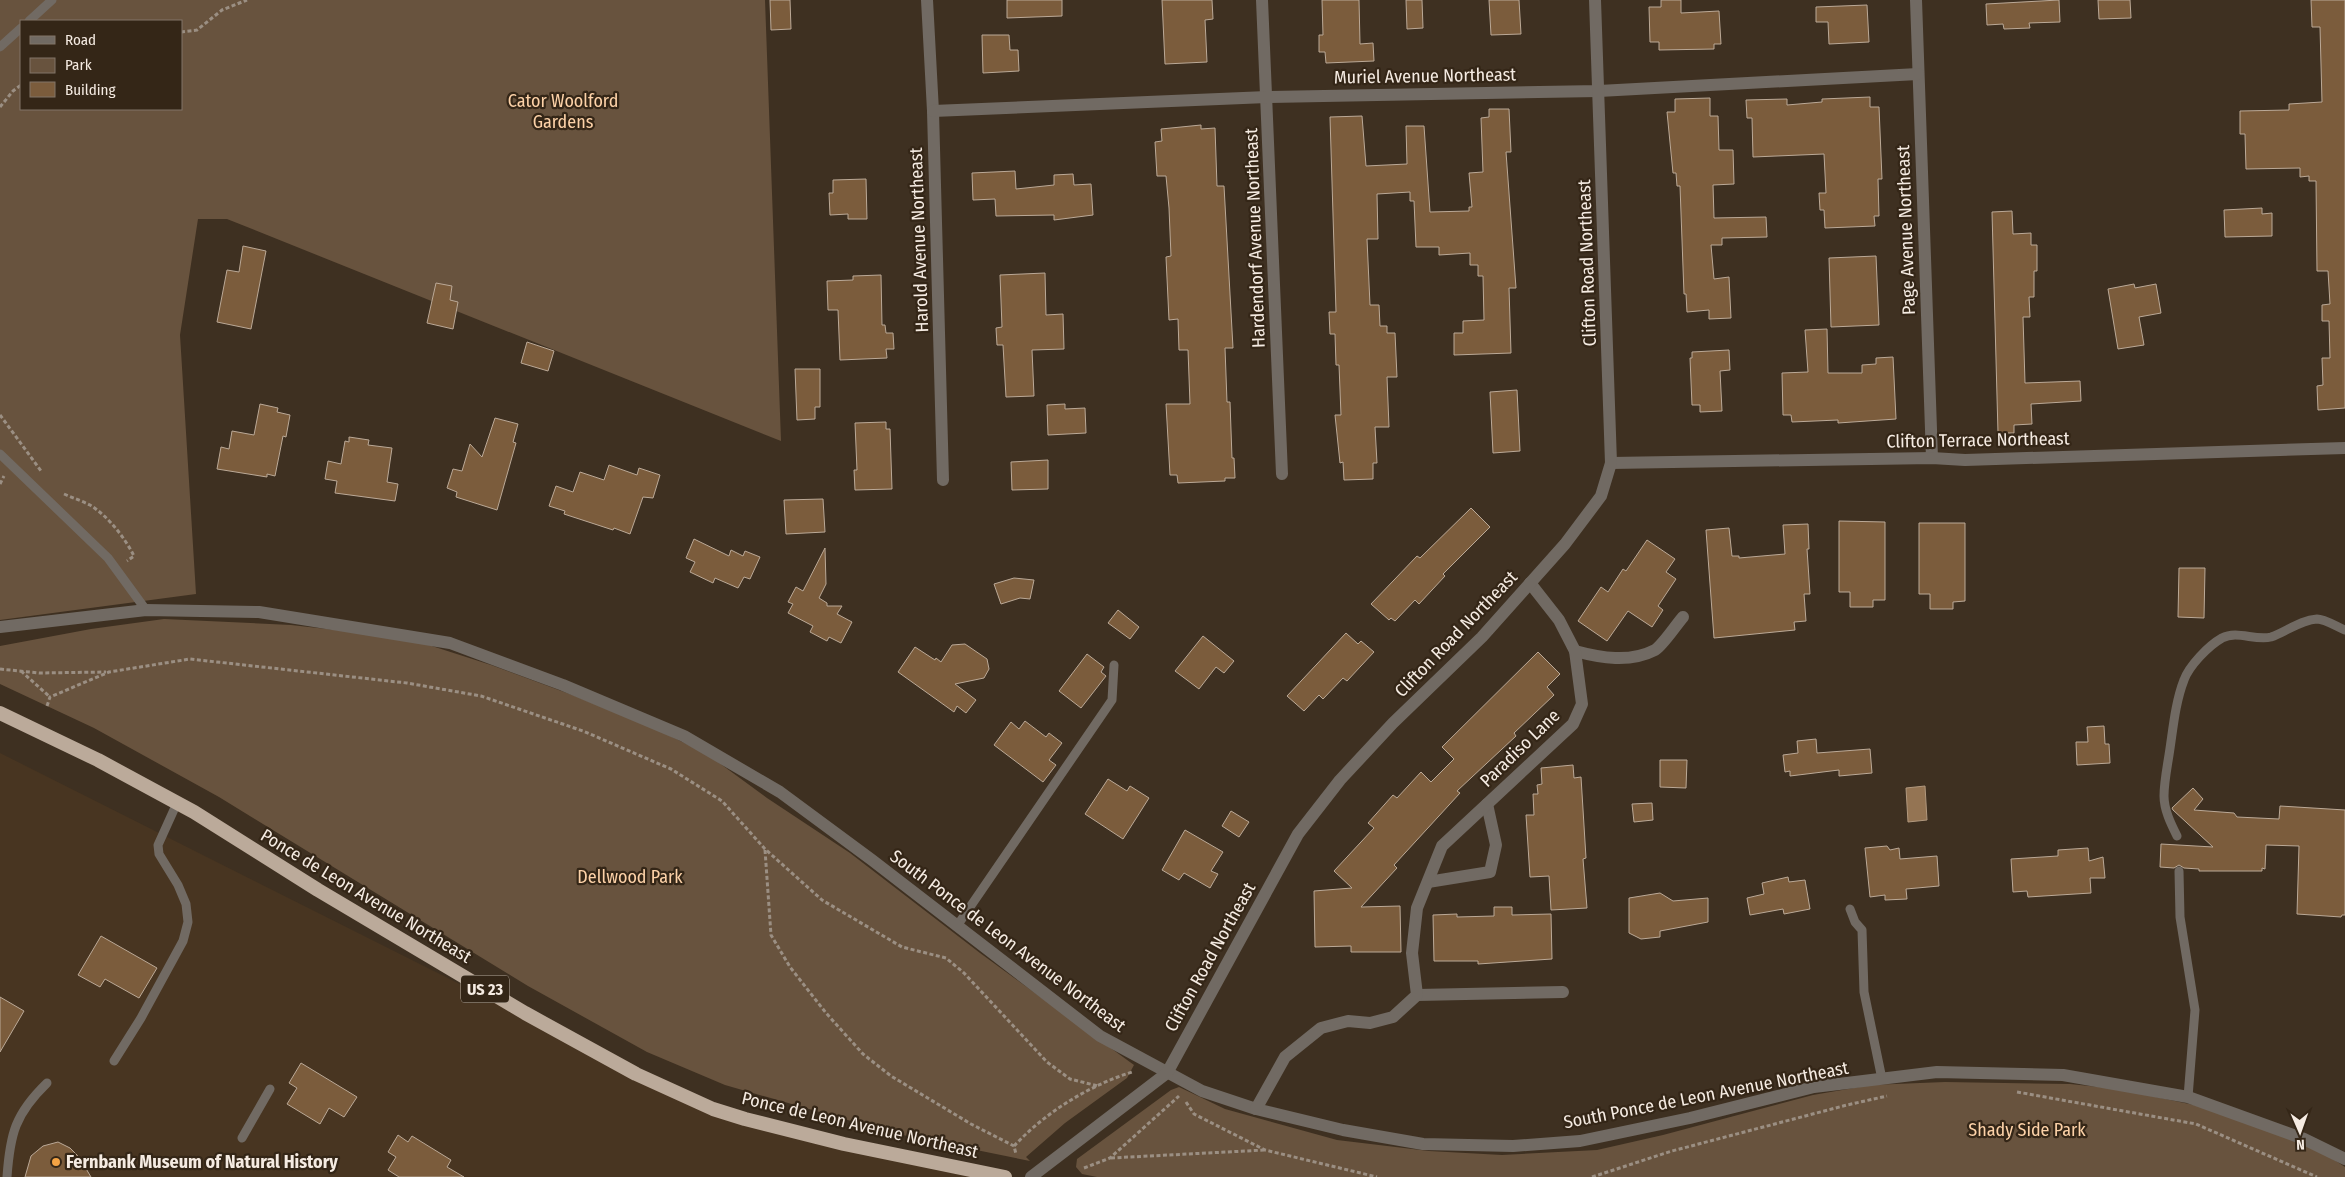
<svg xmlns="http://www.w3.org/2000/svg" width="2345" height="1177" viewBox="0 0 2345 1177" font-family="'Fira Sans Condensed',sans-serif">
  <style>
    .built { fill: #483521 }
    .green { fill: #68533e; fill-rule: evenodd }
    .water { fill: #947453; stroke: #b1987e }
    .building { fill: #7b5c3c; stroke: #bba997 }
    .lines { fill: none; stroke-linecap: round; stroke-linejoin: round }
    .path { stroke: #9b8f83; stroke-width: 3; stroke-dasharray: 4 2.5; stroke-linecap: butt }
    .service { stroke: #716a63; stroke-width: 9 }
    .minor { stroke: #716a63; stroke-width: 12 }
    .tertiary { stroke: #716a63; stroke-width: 12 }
    .trunk { stroke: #bbaa9a; stroke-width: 14 }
    .poi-dot { fill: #f4a344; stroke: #342617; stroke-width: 2 }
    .labels { text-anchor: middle; stroke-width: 4.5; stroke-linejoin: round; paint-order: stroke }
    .shield { fill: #342617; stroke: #bbb0a5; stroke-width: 1 }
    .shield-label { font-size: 16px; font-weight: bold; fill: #f5ebe2 }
    .street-label { font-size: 18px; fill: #f5ebe2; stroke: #342617 }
    .park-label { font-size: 18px; fill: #fdd2a8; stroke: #342617 }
    .poi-label { font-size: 18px; font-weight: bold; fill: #f5ebe2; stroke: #342617; text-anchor: start }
  </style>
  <rect width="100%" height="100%" fill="#3e3021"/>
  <path class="built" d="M0,753L597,1053L729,1114L1005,1177H0Z"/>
  <g class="green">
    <path d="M0,0H765L781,441L227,219H198L180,335L196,594L0,620ZM21,21H181V109H21Z"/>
    <path d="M164,619L291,625L407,638L491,665L575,696L660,731L707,754L767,798L850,853L980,953L1134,1065L1127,1078L1065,1123L1026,1157L1030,1161L893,1133L725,1085L647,1052L528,986L219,797L94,728L0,684V646L91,629Z"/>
    <path d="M1945,1082L2070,1084L2118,1089L2194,1105L2312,1145L2345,1167V1177H1097L1082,1174L1076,1167L1077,1159L1171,1090L1179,1087L1225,1109L1337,1140L1429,1151L1502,1155L1597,1150L1663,1135L1813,1095L1871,1085Z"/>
  </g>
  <path class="water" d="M1925,786L1927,820L1908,822L1906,788Z"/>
  <g class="building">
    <path d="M770,0H790L791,29L771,30Z"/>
    <path d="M1007,0H1062V16L1007,18Z"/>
    <path d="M1162,0H1212L1213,19L1205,20L1207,62L1165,64Z"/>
    <path d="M1322,0H1359L1360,44L1373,43L1374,61L1326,63L1325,52H1319V35H1323Z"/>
    <path d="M1406,0H1422L1423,28L1407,29Z"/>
    <path d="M1489,0H1519L1521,34L1491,35Z"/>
    <path d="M1661,0H1681V13L1719,11L1721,44H1714V49L1659,50V42H1650L1649,7H1661Z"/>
    <path d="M2059,0L2060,22L2029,23L2030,28L2004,29L2003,24L1987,25L1986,4Z"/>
    <path d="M2098,0H2130L2131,18L2099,19Z"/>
    <path d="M2311,0H2345V408L2318,410L2317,386L2323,385L2322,358H2330L2329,321H2322V305L2330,304L2328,271H2317L2316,181H2309V176L2300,177V168L2246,169L2245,134H2240V111L2289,110V104L2322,102L2320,27H2312Z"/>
    <path d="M1867,5L1869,42L1829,44L1828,22H1816V7Z"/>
    <path d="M982,35H1009L1010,50H1018L1019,71L983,73Z"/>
    <path d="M1870,97V107H1879L1882,179H1878L1879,216H1874L1875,226L1825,228L1824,210H1820L1819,193H1826L1824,154L1753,157L1752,118H1747L1746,100L1787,99V105L1822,102V99Z"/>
    <path d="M1710,98V116H1718L1719,150H1733L1734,184L1713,185L1714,218L1766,217L1767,237L1722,238V245H1711L1714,279L1729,277L1731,318L1709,319V310L1687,312L1686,294H1684L1680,186H1677L1676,173H1673L1667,112H1675V99Z"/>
    <path d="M1489,109H1509L1511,152H1506L1516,288H1509L1511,353L1454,355V333H1463V321L1484,320L1483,276H1478V265H1470V253L1439,255V247H1416L1414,201H1410V192L1377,194L1378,239H1367L1370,305H1379L1380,326H1387V333H1395L1397,377H1387L1389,427H1375L1377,463H1373V479L1344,480L1343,462L1340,463L1335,415H1341L1339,365H1336L1335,334H1330L1329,312H1336L1330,117L1362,116L1366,166L1407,164L1406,126H1424L1430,212L1469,211V207H1472L1469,173L1483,172L1481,118L1489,117Z"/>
    <path d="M1201,125V129L1215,128L1217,186H1224L1233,348H1225L1227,402H1230L1232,458H1234L1235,478H1225V481L1178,483L1177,475H1170L1166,404H1190L1188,350H1179L1178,319L1169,320L1166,257L1171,256L1169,208L1166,176H1157L1155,142L1162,141L1161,129Z"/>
    <path d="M1015,171L1016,189L1054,185V175L1073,174L1074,185L1091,184L1093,215L1054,220V215L996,216L995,199L973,200L972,173Z"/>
    <path d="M866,179L867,219H848V214L830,215L829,193H833V180Z"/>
    <path d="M2262,208V214L2272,213V236L2225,237L2224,210Z"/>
    <path d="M2012,211L2013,234L2031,233V245H2037V271H2034V297H2029L2030,317H2023L2025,383L2080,381L2081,401L2031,404L2032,424L2014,425V433H1998L1992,212Z"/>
    <path d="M243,246L266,251L251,329L217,322L227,270L239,272Z"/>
    <path d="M1876,256L1879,325L1831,327L1829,258Z"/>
    <path d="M1045,273L1046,315L1063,314L1064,349L1032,350L1034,396L1006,397L1003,345H997L996,328L1002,327L1000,275Z"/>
    <path d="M881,275L882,325H885L886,333H893L894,349H886L887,358L840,360L838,310H828L827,281L853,280V276Z"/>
    <path d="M436,283L452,286L450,300L458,302L453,329L427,323Z"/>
    <path d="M2134,284L2135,288L2156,284L2161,313L2139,317L2144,345L2118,349L2108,289Z"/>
    <path d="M1827,329L1828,373H1862V365L1876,364V358L1893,357L1896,419L1838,423V420L1792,422L1791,415H1783L1782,373L1808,372L1805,330Z"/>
    <path d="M527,342L554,351L548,371L521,363Z"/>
    <path d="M1729,350L1730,370L1720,371L1722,411L1700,412V405H1692L1690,358H1692V352Z"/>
    <path d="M795,369H820V407H815V419L797,420Z"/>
    <path d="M1517,390L1520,451L1493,453L1490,392Z"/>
    <path d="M260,404L278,408L277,412L290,415L286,437L283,436L275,476L267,474V477L217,469L221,447L229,449L232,431L254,435Z"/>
    <path d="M1065,404V409L1085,408L1086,433L1048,435L1047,405Z"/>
    <path d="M495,418L518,424L513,442L516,443L497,510L456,497L457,492L447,488L453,469L462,471L470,444L482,457Z"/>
    <path d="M886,422V429H890L892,489L855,490L854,470H857L855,423Z"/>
    <path d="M349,437L369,440L368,445L392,448L387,482L398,484L395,501L335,493L337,481L325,479L328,461L341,464L345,441L349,442Z"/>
    <path d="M1048,460V489L1012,490L1011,462Z"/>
    <path d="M609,465L637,475L639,468L660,475L653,498L643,497L630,534L614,528L613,530L564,514L565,511L549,506L556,486L573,492L580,472L604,480Z"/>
    <path d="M823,499L825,532L786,534L784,500Z"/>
    <path d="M1471,508L1490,527L1443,574L1445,576L1419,604L1415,600L1395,621L1391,618L1389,620L1371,604L1417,556L1420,558Z"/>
    <path d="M1839,521L1885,522V600H1873V607H1850V592H1839Z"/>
    <path d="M1919,523H1965V601L1953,602V609H1930V594H1919Z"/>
    <path d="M1808,524L1809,549H1807L1810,594H1804L1806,621L1794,622L1795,630L1714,638L1706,530L1729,528L1732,556H1739V558L1785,554L1783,525Z"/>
    <path d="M694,539L729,556L731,550L743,556L745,551L760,557L750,579L744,577L738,588L715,578L713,583L690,572L695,562L686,558Z"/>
    <path d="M1647,540L1675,559L1666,572L1676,579L1658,606L1663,610L1652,627L1628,611L1607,641L1578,621L1601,587L1608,592L1623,569L1626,571Z"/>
    <path d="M825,548L826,584L819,598L827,603V606H842L837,614L852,622L841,643L829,637L827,641L810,632L813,626L788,613L793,604L788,602L796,587L803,591Z"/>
    <path d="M2179,568H2205L2204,618L2178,617Z"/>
    <path d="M1014,578L1034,580L1030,599L1020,598L1001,604L994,584Z"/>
    <path d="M1118,610L1139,627L1130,639L1108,623Z"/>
    <path d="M1346,633L1358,644L1361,641L1374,652L1347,681L1343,678L1323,699L1319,695L1304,711L1287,696Z"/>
    <path d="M1203,636L1234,661L1224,673L1216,667L1199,689L1175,671Z"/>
    <path d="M965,644L987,659L989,669L984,678L955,684L976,700L966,713L957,706L954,712L898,672L915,647L935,660L936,658L941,662L952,645Z"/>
    <path d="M1538,652L1560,674L1547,687L1554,695L1514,733L1516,736L1457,791L1460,793L1394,865L1397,868L1361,907L1400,906L1401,952H1351V946L1315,947L1314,891L1352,888L1334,871L1374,828L1368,823L1393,795L1397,798L1421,772L1431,782L1454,759L1442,747Z"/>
    <path d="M1087,654L1104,667L1101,672L1106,676L1081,708L1059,691Z"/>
    <path d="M1025,721L1046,737L1049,733L1062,743L1049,760L1056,765L1043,782L994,745L1011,722L1019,729Z"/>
    <path d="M2104,726L2105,744H2109L2110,763L2077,765L2076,742H2088L2087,727Z"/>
    <path d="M1816,739L1817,753L1870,749L1872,773L1839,776V770L1790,776V771L1785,772L1783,755L1798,753L1797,741Z"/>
    <path d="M1660,760H1687L1686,788L1660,787Z"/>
    <path d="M1573,765L1574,778L1581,777L1586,858L1583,859L1587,908L1551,910L1549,876L1530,877L1526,815H1534L1533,794H1538L1537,785L1542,784L1541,768Z"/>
    <path d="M1108,779L1127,791L1130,786L1149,798L1123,839L1085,814Z"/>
    <path d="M2193,788L2203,799L2194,810L2234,813L2237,817L2279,819L2280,806L2345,810V915H2342L2341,917L2297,914L2299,846L2266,845L2265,869L2262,868V871H2199V869L2184,868L2179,865L2174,868L2160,867L2161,844L2213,847L2173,810L2172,808Z"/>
    <path d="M1652,803L1653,820L1634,822L1632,804Z"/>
    <path d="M1231,811L1249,822L1239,837L1222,826Z"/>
    <path d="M1185,830L1223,852L1211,871L1218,874L1210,888L1184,873L1179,880L1162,870Z"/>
    <path d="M1887,846L1890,850L1899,848L1900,859L1937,856L1939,886L1906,889L1907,899L1885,900V895L1870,897L1865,848Z"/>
    <path d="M2088,848L2089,861L2103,857L2105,878H2090L2091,893L2028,897L2027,891L2013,892L2011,859L2058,856V850Z"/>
    <path d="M1788,877L1789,882L1805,880L1810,909L1784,914L1783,909L1750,915L1747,898L1764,894L1762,883Z"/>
    <path d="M1660,893L1673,901L1708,898V922L1660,931V937L1641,939L1629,933V898Z"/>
    <path d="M1494,907H1512V915L1551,914L1552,959L1478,964V961H1434L1433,915L1457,914V917L1494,916Z"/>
    <path d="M101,936L157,968L139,998L105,979L100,987L78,975Z"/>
    <path d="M0,997L24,1011L0,1052Z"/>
    <path d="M301,1063L357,1097L344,1117L329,1108L320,1124L287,1104L297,1088L289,1083Z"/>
    <path d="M398,1135L408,1142L412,1136L451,1160L447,1167L464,1177H399L388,1170L396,1157L388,1152Z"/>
    <path d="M58,1142L70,1148L79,1157L91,1177H25L31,1156L43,1146Z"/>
  </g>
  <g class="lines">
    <g class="path">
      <path d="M181,32L197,30L222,10L247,0"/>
      <path d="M0,107L13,91L21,85"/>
      <path d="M0,415L41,471"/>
      <path d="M0,484L4,476"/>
      <path d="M64,494C73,498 82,501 90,505C108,516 125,538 134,556L127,561"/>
      <path d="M0,669L39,673L106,672"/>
      <path d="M21,671L50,697"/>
      <path d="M47,706L50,697L109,672L190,659L407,683L481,696L583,731L671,769L722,801L765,849L822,900L902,947L946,958L964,973L1047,1062L1070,1079L1098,1086"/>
      <path d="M765,850L771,935L790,967L826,1013L863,1054L891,1076L971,1124L1014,1146L1016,1154"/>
      <path d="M2017,1092L2196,1124L2317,1177"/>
      <path d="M1186,1102L1194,1114L1265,1150L1377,1177"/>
      <path d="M1014,1146C1046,1112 1088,1086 1132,1072"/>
      <path d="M1111,1158L1265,1150"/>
      <path d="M1084,1168L1110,1158L1179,1096"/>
      <path d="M1592,1177L1672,1151L1847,1105L1887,1096"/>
    </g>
    <g class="service">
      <path d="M29,21L52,0"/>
      <path d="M0,47L21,28"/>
      <path d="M0,454L108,558L146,610"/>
      <path d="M2177,836C2171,824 2164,810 2164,796C2164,783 2167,768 2169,755C2173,730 2175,703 2184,680C2189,666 2208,646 2222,638C2237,630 2255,641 2271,637C2286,632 2300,620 2317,619C2325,619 2337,627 2345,630"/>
      <path d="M2179,871L2180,917L2195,1010L2188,1097"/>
      <path d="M1850,909L1855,922L1862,930L1864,992L1882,1079"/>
      <path d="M957,926L1112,700L1114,665"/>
      <path d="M114,1061L141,1018L183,941L188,922L186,904L178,885L159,854L158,845L177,803"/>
      <path d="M242,1138L270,1089"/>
      <path d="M7,1177C10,1134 15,1114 47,1083"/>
    </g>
    <g class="minor">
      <path d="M927,0L933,111L943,480"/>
      <path d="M1262,0L1282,474"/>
      <path d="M1916,0L1932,458"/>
      <path d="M933,111L1267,97L1599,91L1918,74"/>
      <path d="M1611,463L1932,458L1965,460L2345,448"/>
      <path d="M0,627L146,610L259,612L450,643L563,685L684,736L780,792L872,860L1100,1036L1202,1091L1256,1109L1343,1130L1423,1144L1513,1146L1580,1141L1690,1118L1814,1087L1937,1072L2063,1075L2188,1097L2304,1139L2345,1159"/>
      <path d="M1575,651C1601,658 1630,663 1655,650C1663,645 1676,625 1683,617"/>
      <path d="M1428,882L1490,872L1496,845L1487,804"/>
      <path d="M1417,995L1563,992"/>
      <path d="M1256,1109L1285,1057L1321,1028L1348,1021L1370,1023L1393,1017L1417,995L1412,953L1417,908L1442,846L1573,724L1582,704L1575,651L1559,620L1530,583"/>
    </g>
    <path class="tertiary" d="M1031,1177L1167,1073L1298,834L1340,780L1393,723L1482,637L1565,544L1601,496L1611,463L1595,0"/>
    <path class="trunk" d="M0,713L98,760L194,812L318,890L525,1013L636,1074L713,1109L745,1119L844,1144L1005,1177"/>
  </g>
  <circle class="poi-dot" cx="56" cy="1162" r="5"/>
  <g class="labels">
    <rect class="shield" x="461" y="975.5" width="48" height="27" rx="4"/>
    <g class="shield-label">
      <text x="485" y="995">US 23</text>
    </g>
    <g class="street-label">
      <text transform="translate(1425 76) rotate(-1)" y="6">Muriel Avenue Northeast</text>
      <text transform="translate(1906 230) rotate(-92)" y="6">Page Avenue Northeast</text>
      <text transform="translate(1255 238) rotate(-92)" y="6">Hardendorf Avenue Northeast</text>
      <text transform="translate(919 240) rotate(-92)" y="6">Harold Avenue Northeast</text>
      <text transform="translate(1587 263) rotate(-92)" y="6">Clifton Road Northeast</text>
      <text transform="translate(1978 440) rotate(-1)" y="6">Clifton Terrace Northeast</text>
      <text transform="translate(1456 634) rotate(-46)" y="6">Clifton Road Northeast</text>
      <text transform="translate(1520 748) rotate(-44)" y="6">Paradiso Lane</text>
      <text transform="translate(366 896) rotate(31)" y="6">Ponce de Leon Avenue Northeast</text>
      <text transform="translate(1008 941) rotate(37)" y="6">South Ponce de Leon Avenue Northeast</text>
      <text transform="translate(1210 957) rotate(-61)" y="6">Clifton Road Northeast</text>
      <text transform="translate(1706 1095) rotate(-11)" y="6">South Ponce de Leon Avenue Northeast</text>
      <text transform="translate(860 1125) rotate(13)" y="6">Ponce de Leon Avenue Northeast</text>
    </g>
    <g class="park-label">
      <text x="563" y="107">Cator Woolford<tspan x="563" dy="21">Gardens</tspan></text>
      <text x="630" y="883">Dellwood Park</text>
      <text x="2027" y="1136">Shady Side Park</text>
    </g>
    <g class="poi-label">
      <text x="66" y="1168">Fernbank Museum of Natural History</text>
    </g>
  </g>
  <rect x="20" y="20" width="162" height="90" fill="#342617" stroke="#817568"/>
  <rect x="30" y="36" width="25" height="8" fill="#716a63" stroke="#817568"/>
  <text x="65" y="45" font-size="15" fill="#f5ebe2">Road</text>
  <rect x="30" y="58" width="25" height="15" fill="#68533e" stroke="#817568"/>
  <text x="65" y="70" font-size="15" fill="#f5ebe2">Park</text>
  <rect x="30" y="82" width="25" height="15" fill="#7b5c3c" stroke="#817568"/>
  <text x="65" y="95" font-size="15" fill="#f5ebe2">Building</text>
  <g transform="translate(2300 1132) rotate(178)" stroke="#342617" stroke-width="4" paint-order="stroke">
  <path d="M0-4L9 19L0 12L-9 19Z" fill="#f5ebe2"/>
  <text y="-8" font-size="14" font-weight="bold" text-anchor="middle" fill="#f5ebe2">N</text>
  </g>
</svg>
